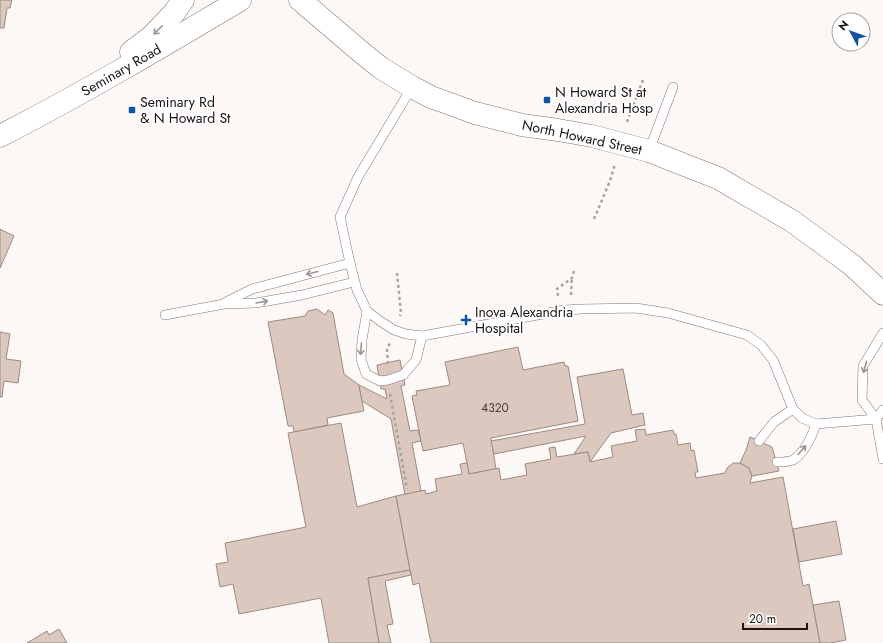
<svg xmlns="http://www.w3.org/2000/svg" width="883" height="643" viewBox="0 0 883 643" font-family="Jost,sans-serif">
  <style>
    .building { fill: #dcc8bf; stroke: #9d8b82 }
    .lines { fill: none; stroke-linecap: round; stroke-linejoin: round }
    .service-casing { stroke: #86746c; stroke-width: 10 }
    .tertiary-casing { stroke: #86746c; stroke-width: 23 }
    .secondary-casing { stroke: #86746c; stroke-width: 23 }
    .path { stroke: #a9a4a2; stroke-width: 2.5; stroke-dasharray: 3 3; stroke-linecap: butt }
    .service { stroke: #fff; stroke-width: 9 }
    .tertiary { stroke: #fff; stroke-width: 22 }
    .secondary { stroke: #fff; stroke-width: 22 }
    .oneway { stroke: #989594 }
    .poi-dot { fill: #1353a3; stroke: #fff; stroke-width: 1.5 }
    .labels { text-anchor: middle; stroke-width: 4; stroke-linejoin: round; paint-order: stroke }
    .number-label { font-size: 12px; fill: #4b413c }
    .street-label { font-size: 14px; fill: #1b1411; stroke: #fff }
    .poi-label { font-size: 14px; fill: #1b1411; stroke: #fff; text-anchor: start }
  </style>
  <rect width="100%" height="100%" fill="#fcf8f6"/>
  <g class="building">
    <path d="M0,0H12L10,8H7L4,28H0Z"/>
    <path d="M0,229L14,236L0,268Z"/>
    <path d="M317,309L325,315L328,310L333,313L344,374L359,385L364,411L327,418L328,425L294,432L293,426H288L268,322L305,316L308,311Z"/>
    <path d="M0,332L10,334L6,359L21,361L18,383L4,381L2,397H0Z"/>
    <path d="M518,347L523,370L564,362L565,366H568L578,421L491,438L496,469L469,474L463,443L423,451L412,396L417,395L416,391L450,385L445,362Z"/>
    <path d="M400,360L405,385L401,386L410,431L418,430L421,441L412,443L421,491L405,495L391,419L362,401L359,385L387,399L385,389H381L377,365Z"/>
    <path d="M623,369L632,415L643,413L645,425L611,433L590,462L588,452L574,454L586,436L494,454L491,441L585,424L577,377Z"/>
    <path d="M341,423L357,507L396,496L410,570L368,578L379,643H329L321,598L239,614L233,584L220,587L216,564L228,562L225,543L306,527L288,433Z"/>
    <path d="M645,429L646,435L673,430L674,434H676L678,445L690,443L691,451L694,450L698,472H695L696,478L725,473L727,468L733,463H740L749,468L752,476L750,483L783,477L803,586L809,584L820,643H431L419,583L413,585L396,496L425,490L426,494L437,491L435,479L462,474L460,464L467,463L469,474L499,468L501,480L527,475L525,464L551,459L549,448L555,447L557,457L588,452L590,462L613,457L611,446L637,441L635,430Z"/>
    <path d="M750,437L772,447L779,471L752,476L749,468L740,463L746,450Z"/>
    <path d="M836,521L842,554L799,562L793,529Z"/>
    <path d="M410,570L411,575L385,581L393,624L387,625L391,643H379L368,578Z"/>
    <path d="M839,601L846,640L830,643H820L813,605Z"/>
    <path d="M59,629L67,643H27L47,631L49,635Z"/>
  </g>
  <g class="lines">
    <defs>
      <g id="service">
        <path d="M412,87L358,177L340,217L350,263L357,290L367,311L380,321L394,330L406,334L422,336L565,310L582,309L636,308L668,313L747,335L761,345L773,360L793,409L802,418L816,424L876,419"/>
        <path d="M649,151L673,87"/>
        <path d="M226,302L252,289L350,263"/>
        <path d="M367,311L362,340L361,359L366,374L380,381L388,380L403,375L416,360L422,336"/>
        <path d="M165,315L224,304L256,303L302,295L354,282"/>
        <path d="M883,333L863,366L862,400L876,419L883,459"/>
        <path d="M876,419L883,410"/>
        <path d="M759,441L774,422L793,409"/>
        <path d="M777,462C782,462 789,462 793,460C804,453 812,436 816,424"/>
      </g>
      <path id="tertiary" d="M300,0L361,52L381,68L412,87L431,97L475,113L522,125L558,130L592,136L649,151L718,178L792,221L829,248L852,265L883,294"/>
      <g id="secondary">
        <path d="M131,52L151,37L174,13L183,0"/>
        <path d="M0,136C82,94 161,47 240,0"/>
      </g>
    </defs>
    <use href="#service" class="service-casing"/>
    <use href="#tertiary" class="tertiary-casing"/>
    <use href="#secondary" class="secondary-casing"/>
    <g class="path">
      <path d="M627,122L643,80"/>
      <path d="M594,219L610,181L615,164"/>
      <path d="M397,273L401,313L400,316"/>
      <path d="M571,295L572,278"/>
      <path d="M558,296L557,289L572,278L574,271"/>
      <path d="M388,364L387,350L390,343"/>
      <path d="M390,394L407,489"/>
    </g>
    <use href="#service" class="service"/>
    <use href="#tertiary" class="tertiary"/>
    <use href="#secondary" class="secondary"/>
  </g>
  <defs><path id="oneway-shaft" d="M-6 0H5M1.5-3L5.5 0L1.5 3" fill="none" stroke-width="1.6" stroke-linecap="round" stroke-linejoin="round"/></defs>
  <g class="oneway">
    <use href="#oneway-shaft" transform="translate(158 30) rotate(135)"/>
    <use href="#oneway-shaft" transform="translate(312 273) rotate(166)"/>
    <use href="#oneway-shaft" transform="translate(262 302) rotate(-10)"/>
    <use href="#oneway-shaft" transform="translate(361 349) rotate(94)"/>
    <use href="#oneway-shaft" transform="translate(865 367) rotate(105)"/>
    <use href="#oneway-shaft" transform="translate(802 450) rotate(-50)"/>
  </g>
  <g class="poi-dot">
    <rect x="543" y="96" width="8" height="8" rx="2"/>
    <rect x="128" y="106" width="8" height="8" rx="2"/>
    <path d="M464 314h4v4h4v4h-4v4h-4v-4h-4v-4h4z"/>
  </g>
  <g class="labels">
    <g class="number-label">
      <text x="495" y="412">4320</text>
    </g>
    <g class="street-label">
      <text transform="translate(121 70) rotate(-30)" y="5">Seminary Road</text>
      <text transform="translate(582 137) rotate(12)" y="5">North Howard Street</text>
    </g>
    <g class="poi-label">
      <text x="555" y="97">N Howard St at<tspan x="555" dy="16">Alexandria Hosp</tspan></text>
      <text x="140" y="107">Seminary Rd<tspan x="140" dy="16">&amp; N Howard St</tspan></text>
      <text x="475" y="317">Inova Alexandria<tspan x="475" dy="16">Hospital</tspan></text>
    </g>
  </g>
  <g transform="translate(851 32) rotate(311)"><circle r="19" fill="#ffffff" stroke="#a4a1a0"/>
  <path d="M0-3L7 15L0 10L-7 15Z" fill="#1353a3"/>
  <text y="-6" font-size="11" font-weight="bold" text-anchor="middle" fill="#1b1411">N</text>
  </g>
  <path d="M743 623v6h64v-6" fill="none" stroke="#1b1411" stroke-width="2"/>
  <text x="749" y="623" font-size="12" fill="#1b1411" stroke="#ffffff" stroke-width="3" paint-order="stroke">20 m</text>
</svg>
